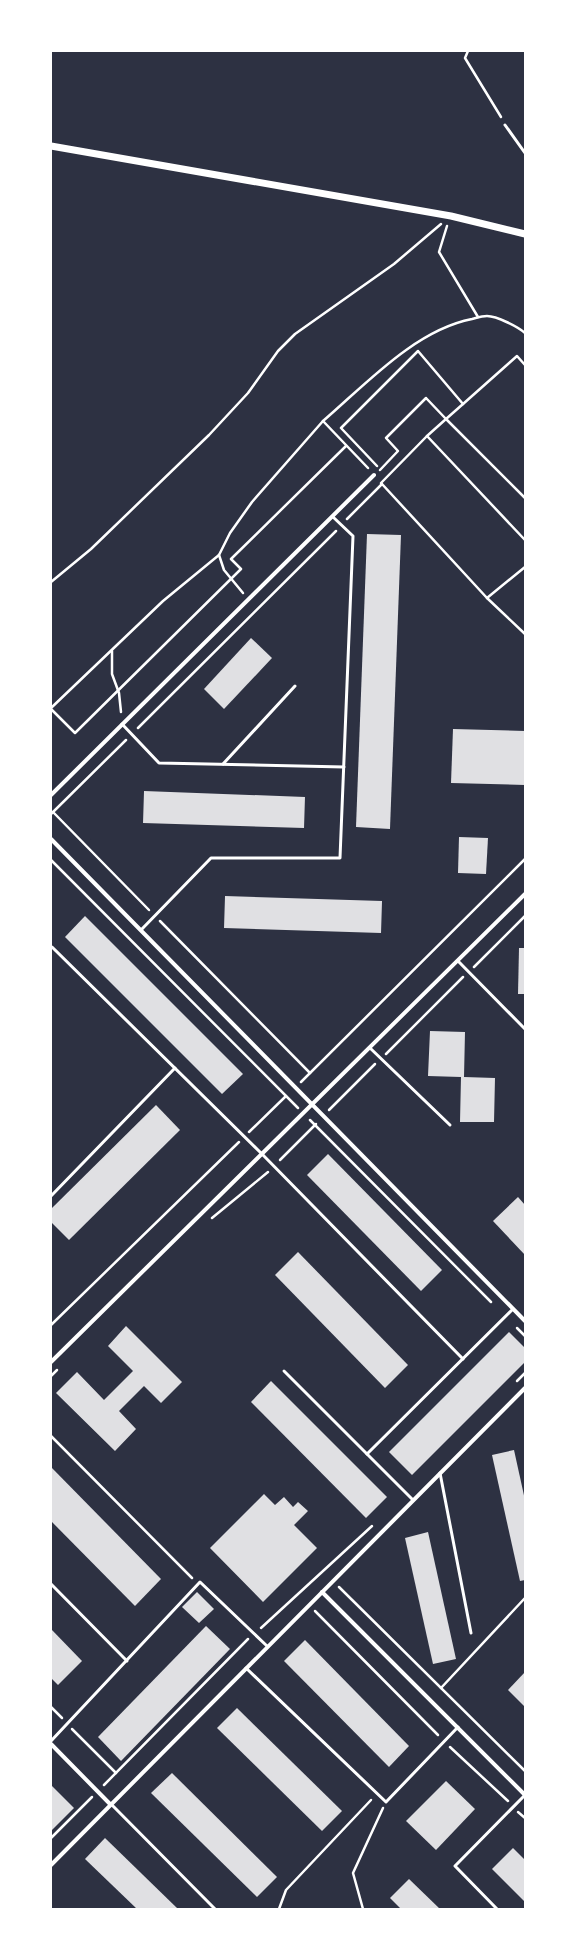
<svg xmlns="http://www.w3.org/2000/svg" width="576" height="1960" viewBox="0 0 576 1960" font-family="'DejaVu Sans',sans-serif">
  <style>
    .building { fill: #e0e0e3 }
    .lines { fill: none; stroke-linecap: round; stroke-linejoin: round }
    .path { stroke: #fff; stroke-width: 2.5 }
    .service { stroke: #fff; stroke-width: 3 }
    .minor { stroke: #fff; stroke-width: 4 }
    .tertiary { stroke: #fff; stroke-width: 7 }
  </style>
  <rect width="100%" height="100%" fill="#2d3142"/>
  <g class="building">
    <path d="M367,534L401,535L390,829L356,827Z"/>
    <path d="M251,638L272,658L224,709L204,689Z"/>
    <path d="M453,729L525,731V785L451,783Z"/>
    <path d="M144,791L305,797L304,828L143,823Z"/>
    <path d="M459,837L488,838L486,874L458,873Z"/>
    <path d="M225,896L382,901L381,933L224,928Z"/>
    <path d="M85,916L243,1074L222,1094L65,937Z"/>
    <path d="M519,948H525V994H518Z"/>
    <path d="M430,1031L465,1032L464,1077L495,1078L494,1122H460L461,1077L428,1076Z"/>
    <path d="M156,1105L180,1130L69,1240L51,1222V1209Z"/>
    <path d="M328,1154L442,1270L421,1291L307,1175Z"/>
    <path d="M518,1197L525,1205V1255L493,1221Z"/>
    <path d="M298,1252L408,1365L385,1388L275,1275Z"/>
    <path d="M126,1326L182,1382L161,1403L144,1386L119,1411L136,1429L115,1451L56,1393L77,1372L104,1400L133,1371L108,1346Z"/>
    <path d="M509,1332L525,1348V1362L412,1475L389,1452Z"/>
    <path d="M271,1381L387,1497L366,1518L251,1402Z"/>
    <path d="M514,1450L525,1500V1580L520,1581L492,1455Z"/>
    <path d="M51,1467L161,1579L135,1606L51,1521Z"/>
    <path d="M264,1494L275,1505L284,1497L293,1507L298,1502L308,1511L294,1525L317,1548L263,1602L210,1548Z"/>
    <path d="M428,1532L456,1659L433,1664L405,1538Z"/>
    <path d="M197,1592L214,1609L199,1623L182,1607Z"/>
    <path d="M206,1626L230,1649L121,1761L98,1737Z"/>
    <path d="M51,1629L82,1661L58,1685L51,1678Z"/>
    <path d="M305,1640L409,1746L389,1767L284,1661Z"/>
    <path d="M525,1672V1707L508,1690Z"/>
    <path d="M237,1708L342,1811L322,1831L217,1728Z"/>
    <path d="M172,1773L277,1877L257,1897L151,1793Z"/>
    <path d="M446,1781L475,1809L436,1850L406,1821Z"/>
    <path d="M51,1785L74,1808L51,1831Z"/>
    <path d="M105,1838L178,1909H137L85,1859Z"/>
    <path d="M513,1848L525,1860V1902L492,1869Z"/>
    <path d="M409,1879L440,1909H401L390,1898Z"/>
  </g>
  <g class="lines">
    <g class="path">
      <path d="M468,51L465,58L501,117"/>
      <path d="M447,226L439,252L478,317"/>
      <path d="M463,404L517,356L525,365"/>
      <path d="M377,466L341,428L418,351L463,404L446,419L525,498"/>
      <path d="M368,468L323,421C365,385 415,330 472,319C476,318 482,316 487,316C497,316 518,327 525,333"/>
      <path d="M380,470L398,451L386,438L426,398L446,419L427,436"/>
      <path d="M381,483L427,436L525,540"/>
      <path d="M347,519L382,484L487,598L525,634"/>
      <path d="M219,555L224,570L243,593"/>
      <path d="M51,582L91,549L209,435L248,393L278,351L295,334L394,264L441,224"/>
      <path d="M487,598L525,567"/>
      <path d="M112,651V674L119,693L121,712"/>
      <path d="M51,708L163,601L219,555L230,533L252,502L323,421"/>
      <path d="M51,709L75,733L241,569L231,559L346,446"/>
      <path d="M138,728L336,531"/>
      <path d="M53,812L149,910"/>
      <path d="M51,814L126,740"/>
      <path d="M51,860L298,1108"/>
      <path d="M160,921L310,1073"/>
      <path d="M474,967L525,916"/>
      <path d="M386,1054L463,977"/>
      <path d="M301,1082L525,859"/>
      <path d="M329,1110L375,1064"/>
      <path d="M310,1120L491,1302"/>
      <path d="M249,1132L286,1096"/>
      <path d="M280,1160L316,1124"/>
      <path d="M212,1218L268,1172"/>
      <path d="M51,1325L239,1142"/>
      <path d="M517,1328L525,1336"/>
      <path d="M51,1376L57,1370"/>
      <path d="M517,1381L525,1373"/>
      <path d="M51,1436L192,1578"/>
      <path d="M339,1587L525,1771"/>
      <path d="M315,1611L438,1735"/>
      <path d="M261,1628L372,1526"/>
      <path d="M441,1688L525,1598"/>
      <path d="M51,1707L62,1718"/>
      <path d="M72,1729L116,1773"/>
      <path d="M450,1747L508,1801"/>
      <path d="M104,1785L248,1639"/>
      <path d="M518,1812L525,1818"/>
      <path d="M51,1838L92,1797"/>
      <path d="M279,1909L286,1890L371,1800"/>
      <path d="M363,1909L353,1873L383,1808"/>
    </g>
    <g class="service">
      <path d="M505,125L525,153"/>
      <path d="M122,724L159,763L344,767"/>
      <path d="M223,764L295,686"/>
      <path d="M141,930L211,858H340L353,536L333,517"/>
      <path d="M52,947L262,1154L463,1359"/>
      <path d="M458,961L525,1029"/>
      <path d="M370,1048L450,1125"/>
      <path d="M51,1196L175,1068"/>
      <path d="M284,1371L413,1500"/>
      <path d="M367,1454L513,1309"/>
      <path d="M440,1473L471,1633"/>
      <path d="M51,1584L127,1661"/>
      <path d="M246,1668L386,1802L458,1727"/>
      <path d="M51,1741L200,1582L267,1646"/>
      <path d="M111,1804L215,1909"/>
      <path d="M497,1909L455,1866L525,1795"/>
    </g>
    <g class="minor">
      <path d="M51,795L374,475"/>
      <path d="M51,839L525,1321"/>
      <path d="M51,1362L525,894"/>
      <path d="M322,1592L525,1795"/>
      <path d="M51,1744L110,1804"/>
      <path d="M51,1865L525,1388"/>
    </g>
    <path class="tertiary" d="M51,146L451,216L525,234"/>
  </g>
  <rect width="576" height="1960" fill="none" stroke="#ffffff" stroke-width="104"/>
</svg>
